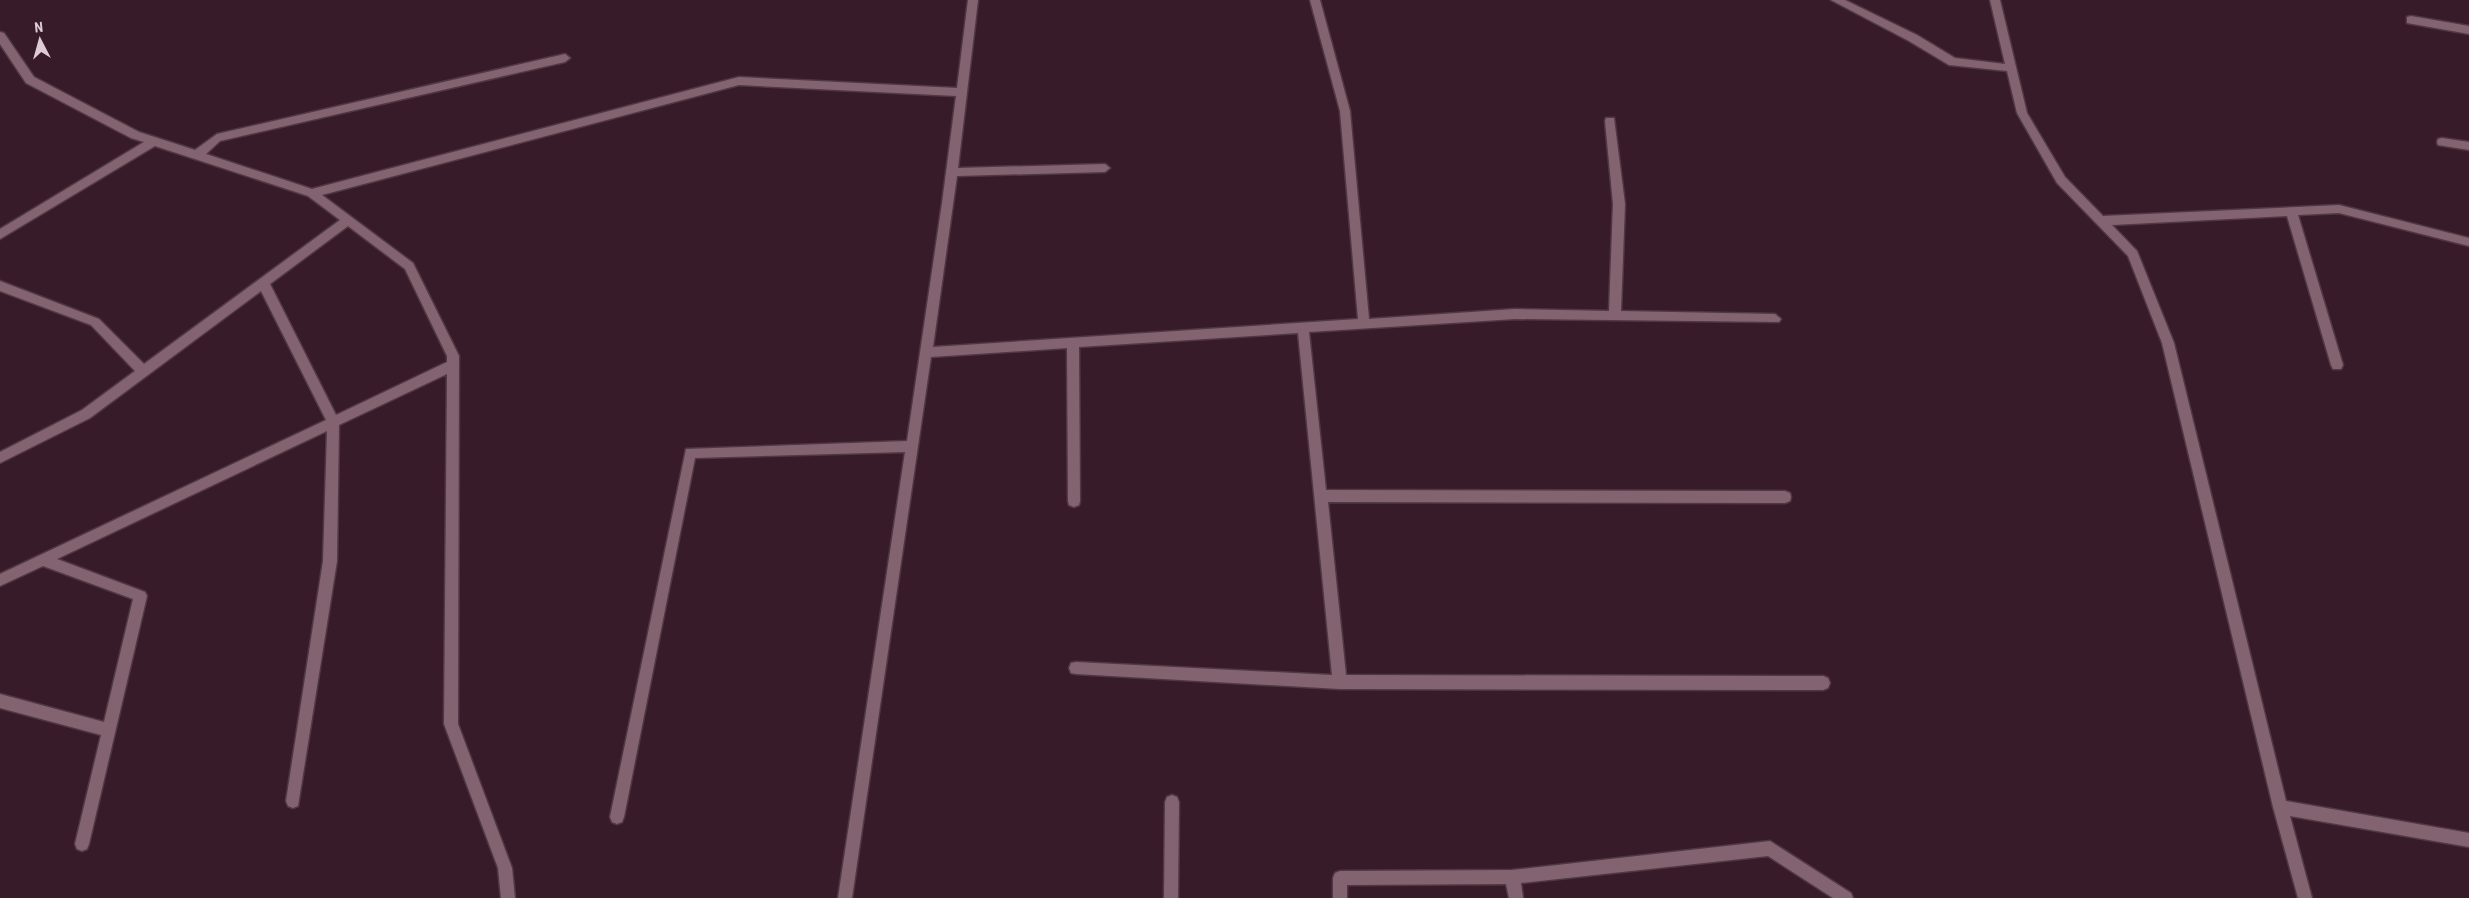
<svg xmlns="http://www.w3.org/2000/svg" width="2469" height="898" viewBox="0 0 2469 898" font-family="'Roboto Condensed',sans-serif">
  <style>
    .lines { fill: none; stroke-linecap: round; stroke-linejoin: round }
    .minor-casing { stroke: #4f3843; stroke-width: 3 }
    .minor { fill: #846370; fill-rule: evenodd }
  </style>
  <rect width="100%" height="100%" fill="#371b28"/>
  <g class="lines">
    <defs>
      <g id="minor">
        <path d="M968,0H978L958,168L1105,164L1110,168L1105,172L957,176L933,347L1358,319L1340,111L1310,0H1320L1350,111L1369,319L1515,309L1609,311L1613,204L1605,121L1606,118H1614L1625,204L1621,311L1775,314L1781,319L1779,322L1515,319L1309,332L1326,490L1785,491L1790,493L1791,497L1790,501L1785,503L1328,502L1346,675L1823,676L1828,678L1830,683L1828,688L1823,690L1340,689L1076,674L1071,673L1069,668L1071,663L1076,662L1332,675L1298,333L1079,347L1080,501L1079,505L1074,507L1069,505L1068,501L1067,348L931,357L852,898H838L905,452L695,458L624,817L622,822L617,824L612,822L610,817L686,449L907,441L942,203L956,96L739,85L322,195L413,263L459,356L458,724L512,868L515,898H501L498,868L444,724L447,374L339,425L337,561L298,806L293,808L288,806L286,801L323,561L327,431L57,559L145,592L147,596L89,844L87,849L82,851L77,849L75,844L101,735L0,708V694L104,722L133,599L43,566L0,586V574L326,420L261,291L90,418L0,463V452L82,410L135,371L91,325L0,291V281L99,319L144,364L340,220L308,196L155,146L0,239V229L144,142L131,138L26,83L0,44V32L4,33L34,77L139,132L195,150L217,134L565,54L570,58L565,62L220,141L206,154L312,189L739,77L957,88ZM348,226L405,269L447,356V362L336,415L270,284Z"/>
        <path d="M1831,0H1845L1917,35L1955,58L2005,64L1990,0H2000L2027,113L2065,177L2103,216L2339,205L2469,238V246L2339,213L2298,215L2343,365L2341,369H2333L2331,365L2287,216L2112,225L2137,251L2174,343L2286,801L2469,833V847L2290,816L2312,898H2298L2273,807L2162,343L2128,256L2057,183L2017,113L2007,71L1949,65L1909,41Z"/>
        <path d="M2411,16L2469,26V34L2407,23V17Z"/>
        <path d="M2442,138L2469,142V150L2438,145L2437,142L2438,139Z"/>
        <path d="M1172,795L1177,797L1179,802L1178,898H1164L1165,802L1167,797Z"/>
        <path d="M1770,841L1851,893L1853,898H1833L1768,856L1521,883L1523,898H1509L1506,884L1347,885V898H1333V878L1335,873L1340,871L1512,870Z"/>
      </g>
    </defs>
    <use href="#minor" class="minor-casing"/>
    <use href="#minor" class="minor"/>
  </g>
  <g transform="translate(40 40) rotate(354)" stroke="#371b28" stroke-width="4" paint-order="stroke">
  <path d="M0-4L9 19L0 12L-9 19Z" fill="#dfcbd3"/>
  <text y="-8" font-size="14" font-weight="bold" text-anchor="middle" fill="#dfcbd3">N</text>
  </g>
</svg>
